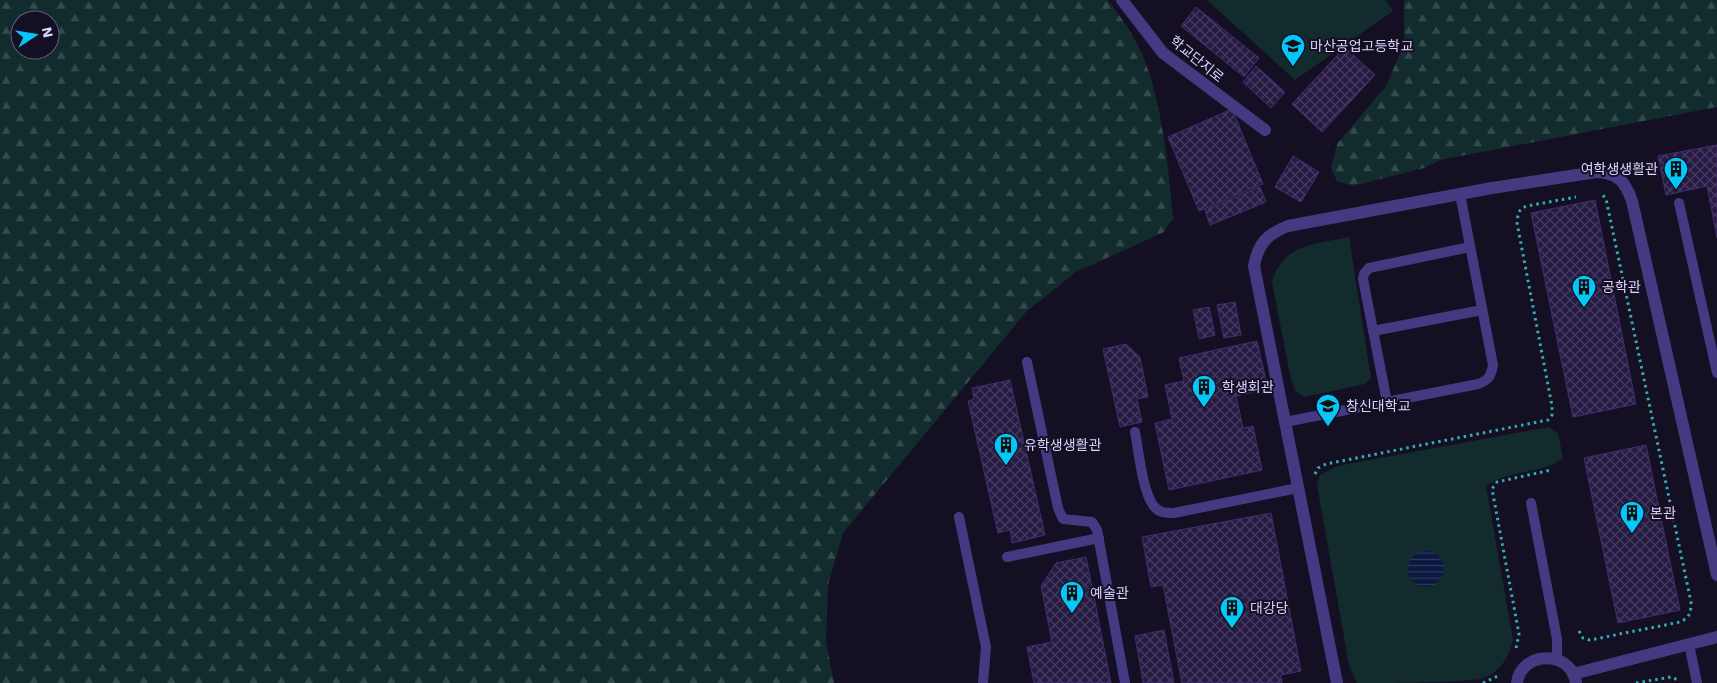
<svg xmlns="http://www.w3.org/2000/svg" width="1717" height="683" viewBox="0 0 1717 683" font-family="'Work Sans','Noto Sans KR',sans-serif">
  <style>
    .grass { fill: #122c2d }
    .forest { fill: url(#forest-firs); fill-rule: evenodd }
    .water { fill: url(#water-rules) }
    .building { fill: url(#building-cross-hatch); stroke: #412d70 }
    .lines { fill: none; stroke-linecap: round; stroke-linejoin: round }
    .path { stroke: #31aeb3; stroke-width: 3; stroke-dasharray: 2.5 4; stroke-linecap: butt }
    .service { stroke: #443a82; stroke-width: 10 }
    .minor { stroke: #443a82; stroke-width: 12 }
    .labels { text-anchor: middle; stroke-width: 4; stroke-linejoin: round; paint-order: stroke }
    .poi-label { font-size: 14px; fill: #dbd2fe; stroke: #140f23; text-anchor: start }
    .street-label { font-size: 14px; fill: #dbd2fe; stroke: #140f23 }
  </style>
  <defs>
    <pattern id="forest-firs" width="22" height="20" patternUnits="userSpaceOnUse" patternTransform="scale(1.25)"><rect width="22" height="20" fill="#122c2d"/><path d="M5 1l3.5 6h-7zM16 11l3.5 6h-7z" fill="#344a4c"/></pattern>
    <pattern id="water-rules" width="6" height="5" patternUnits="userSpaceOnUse" patternTransform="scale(1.25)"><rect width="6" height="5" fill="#0b1940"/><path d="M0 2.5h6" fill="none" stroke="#2e3a5d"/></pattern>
    <pattern id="building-cross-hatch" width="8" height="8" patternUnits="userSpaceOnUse" patternTransform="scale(1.25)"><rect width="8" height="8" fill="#271b44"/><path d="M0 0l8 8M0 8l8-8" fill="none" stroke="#463b60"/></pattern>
  </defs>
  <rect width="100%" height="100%" fill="#140f23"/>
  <g class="grass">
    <path d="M1207,0H1386L1393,11L1295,80Z"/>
    <path d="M1349,237L1371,378L1365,384L1304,397L1295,390L1291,380L1272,282C1282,244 1316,244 1349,237Z"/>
    <path d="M1549,427L1558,433L1563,458C1542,475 1508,469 1486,486L1513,639C1510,656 1500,673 1481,679C1451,683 1390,683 1357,683L1349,665L1317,485L1320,475L1337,466Z"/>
  </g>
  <g class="forest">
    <path d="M0,0H1108C1117,13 1127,25 1134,38C1161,84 1168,165 1173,218L1164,232L1076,272L1026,312L843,533L828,585L826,641L834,683H0ZM20,20H50V50H20Z"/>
    <path d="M1404,0H1717V107L1440,160L1424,168L1353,186L1337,181L1331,168L1337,144L1386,86L1404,44Z"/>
  </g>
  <circle class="water" cx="1426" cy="569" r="18"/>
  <g class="building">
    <path d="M1196,7L1259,58L1244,77L1181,26Z"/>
    <path d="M1345,47L1375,75L1322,132L1292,104Z"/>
    <path d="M1256,66L1285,92L1271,108L1243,82Z"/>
    <path d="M1232,109L1263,184L1199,211L1168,137Z"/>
    <path d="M1717,145V238L1707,186L1666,195L1658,156Z"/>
    <path d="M1293,156L1319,172L1301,202L1275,187Z"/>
    <path d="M1260,187L1266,202L1210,225L1205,210Z"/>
    <path d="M1595,200L1636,404L1573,417L1531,213Z"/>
    <path d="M1235,302L1241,335L1224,338L1217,305Z"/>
    <path d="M1209,307L1215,335L1199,339L1193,310Z"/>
    <path d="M1257,341L1268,389L1236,396L1243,428L1253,426L1262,470L1169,490L1155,423L1172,419L1165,385L1184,381L1179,358Z"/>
    <path d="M1126,344L1140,357L1148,397L1137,399L1142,422L1120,427L1103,349Z"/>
    <path d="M1010,380L1045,535L1012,543L1010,530L998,533L968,401L974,399L972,388Z"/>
    <path d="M1646,445L1680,610L1618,623L1584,458Z"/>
    <path d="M1271,513L1301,671L1281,675L1282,683H1182L1163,585L1151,587L1142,537Z"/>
    <path d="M1086,557L1111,683H1034L1027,647L1052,642L1041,586L1056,563Z"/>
    <path d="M1164,630L1174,683H1143L1135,636Z"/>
  </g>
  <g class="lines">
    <g class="path">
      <path d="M1315,474L1318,468L1326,464L1548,420L1552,415V406L1517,223C1518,214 1518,209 1527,206L1576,197"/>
      <path d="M1579,631L1583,638L1590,640L1680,622C1690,617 1691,613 1691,602L1606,199L1602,194"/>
      <path d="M1516,648L1519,634L1492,489L1497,482L1551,470"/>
      <path d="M1483,683L1498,676"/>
      <path d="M1636,683L1671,677L1678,680"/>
    </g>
    <g class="service">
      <path d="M1679,203L1717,373"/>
      <path d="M1373,331L1482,310"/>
      <path d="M1027,362L1058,508L1063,519L1092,522L1097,530L1125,683"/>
      <path d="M1387,402L1363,279L1364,274L1369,268L1470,247"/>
      <path d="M1285,422L1478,384C1489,380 1491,376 1493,365L1460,194"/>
      <path d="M1135,432C1139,452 1142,489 1153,505C1158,513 1166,513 1174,513L1298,488"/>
      <path d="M1531,503L1557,639V658"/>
      <path d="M959,517L986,647L983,683"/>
      <path d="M1007,557L1099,538"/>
      <path d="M1689,644L1697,683"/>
    </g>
    <g class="minor">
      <path d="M1122,0L1163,53L1265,130"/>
      <path d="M1573,674L1717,637"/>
      <path d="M1337,683L1254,266C1258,244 1267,234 1288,226L1492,188L1596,172C1618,173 1625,181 1632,201L1717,575"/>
      <path d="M1517,683C1521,650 1572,650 1576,683"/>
    </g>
  </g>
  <defs>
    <symbol id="school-pin" viewBox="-11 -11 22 30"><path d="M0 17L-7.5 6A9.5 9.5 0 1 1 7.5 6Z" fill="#04c7f8" stroke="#140f23"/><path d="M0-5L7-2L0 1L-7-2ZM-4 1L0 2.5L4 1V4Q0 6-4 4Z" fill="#111"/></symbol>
    <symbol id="building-pin" viewBox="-11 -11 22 30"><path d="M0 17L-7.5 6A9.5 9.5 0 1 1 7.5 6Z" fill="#04c7f8" stroke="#140f23"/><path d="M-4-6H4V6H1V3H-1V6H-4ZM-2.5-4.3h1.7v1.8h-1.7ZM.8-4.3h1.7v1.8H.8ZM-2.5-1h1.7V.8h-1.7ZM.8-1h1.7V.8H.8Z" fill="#111"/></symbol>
    <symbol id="university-pin" viewBox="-11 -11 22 30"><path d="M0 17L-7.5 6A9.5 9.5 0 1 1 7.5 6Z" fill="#04c7f8" stroke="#140f23"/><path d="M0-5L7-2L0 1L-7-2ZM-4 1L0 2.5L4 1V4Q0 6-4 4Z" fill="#111"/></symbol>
  </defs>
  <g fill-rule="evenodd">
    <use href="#school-pin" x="1279" y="32" width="28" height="38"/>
    <use href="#building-pin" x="1662" y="155" width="28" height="38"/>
    <use href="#building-pin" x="1570" y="273" width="28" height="38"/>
    <use href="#building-pin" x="1190" y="373" width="28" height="38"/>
    <use href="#university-pin" x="1314" y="392" width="28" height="38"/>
    <use href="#building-pin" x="992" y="431" width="28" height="38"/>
    <use href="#building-pin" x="1618" y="499" width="28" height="38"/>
    <use href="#building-pin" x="1058" y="579" width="28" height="38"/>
    <use href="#building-pin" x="1218" y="594" width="28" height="38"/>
  </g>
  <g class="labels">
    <g class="poi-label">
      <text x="1310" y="51">마산공업고등학교</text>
      <text x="1658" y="174" text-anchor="end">여학생생활관</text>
      <text x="1602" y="292">공학관</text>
      <text x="1222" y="392">학생회관</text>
      <text x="1346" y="411">창신대학교</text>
      <text x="1024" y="450">유학생생활관</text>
      <text x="1650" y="518">본관</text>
      <text x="1090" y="598">예술관</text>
      <text x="1250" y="613">대강당</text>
    </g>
    <g class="street-label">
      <text transform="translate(1197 59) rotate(39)" y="5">학교단지로</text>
    </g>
  </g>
  <g transform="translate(35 35) rotate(78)"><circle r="24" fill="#140f23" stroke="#645d7b"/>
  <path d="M0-4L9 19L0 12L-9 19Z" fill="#04c7f8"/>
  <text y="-8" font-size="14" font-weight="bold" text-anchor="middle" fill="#dbd2fe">N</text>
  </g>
</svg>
